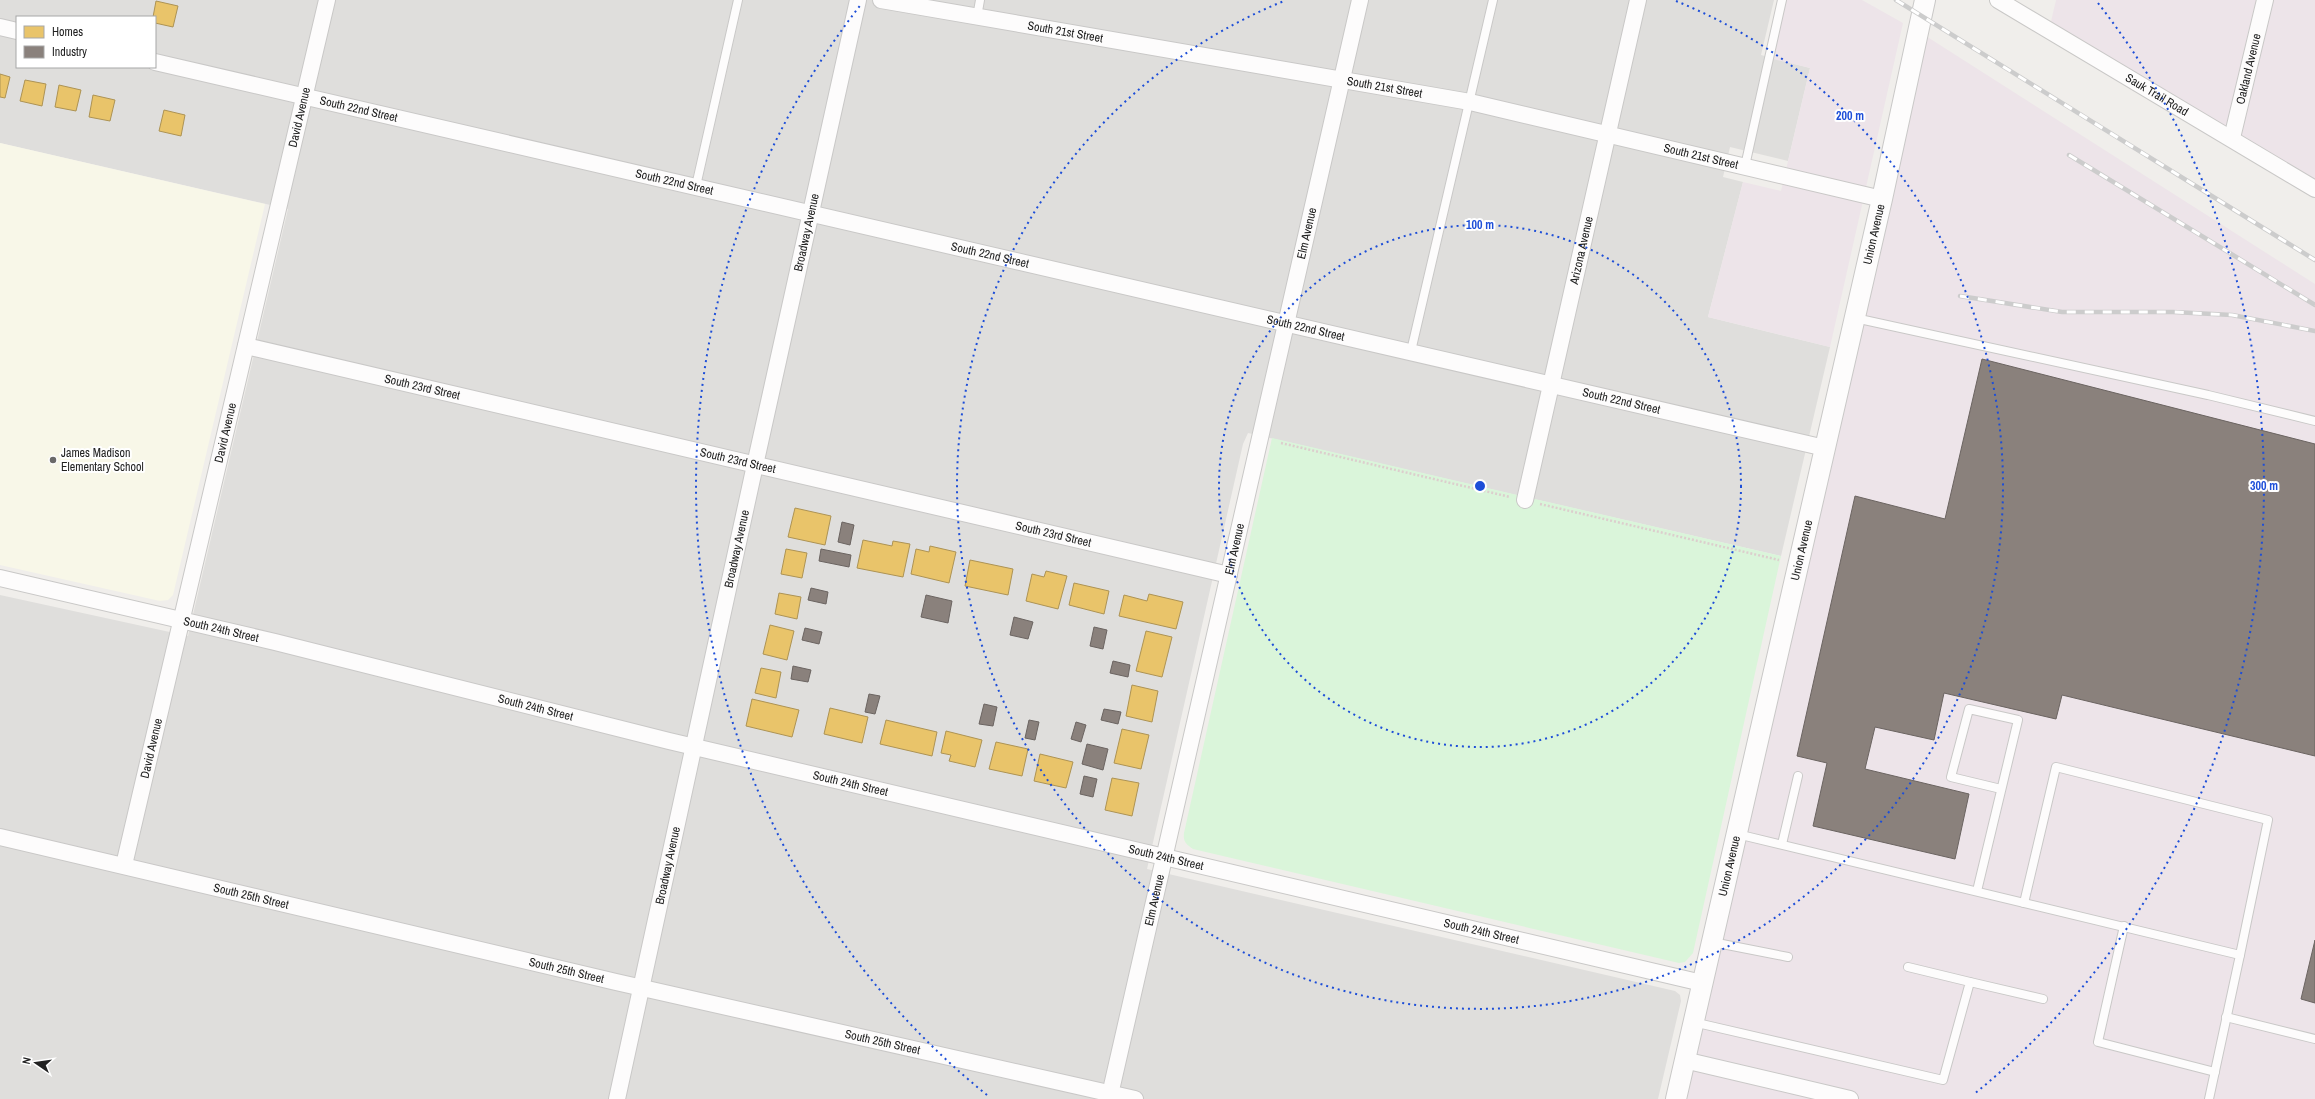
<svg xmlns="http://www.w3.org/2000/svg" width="2315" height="1099" viewBox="0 0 2315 1099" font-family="'Archivo Narrow',sans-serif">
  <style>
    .residential { fill: #dfdedc; fill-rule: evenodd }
    .industrial { fill: #ede4e9 }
    .education { fill: #f8f7e8 }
    .park { fill: #daf5da }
    .homes { fill: #e9c46a; stroke: #ad9354 }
    .industry { fill: #8a817c; stroke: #6b6461 }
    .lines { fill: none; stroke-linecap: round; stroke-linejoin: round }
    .service-casing { stroke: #c9c8c7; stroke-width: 10 }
    .minor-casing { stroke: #c9c8c7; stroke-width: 18 }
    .tertiary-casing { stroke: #c9c8c7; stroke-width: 22 }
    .path { stroke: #dccecd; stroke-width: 2.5; stroke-dasharray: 2 2; stroke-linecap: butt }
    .service { stroke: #fdfcfc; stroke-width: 8 }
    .minor { stroke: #fdfcfc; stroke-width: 16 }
    .tertiary { stroke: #fdfcfc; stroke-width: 20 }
    .rail-casing { stroke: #ccc; stroke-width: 4.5 }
    .rail { stroke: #fff; stroke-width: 3; stroke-dasharray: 9; stroke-linecap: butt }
    .ring { fill: none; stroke: #1d4ed8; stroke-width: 2; stroke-dasharray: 2 4 }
    .poi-dot { fill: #6a6968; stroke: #fff; stroke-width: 1.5 }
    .labels { text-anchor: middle; stroke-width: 4; stroke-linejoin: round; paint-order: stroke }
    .street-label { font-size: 12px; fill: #222; stroke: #fff }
    .poi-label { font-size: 12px; fill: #222; stroke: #fff; text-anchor: start }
    .centre { fill: #1d4ed8; stroke: #fff; stroke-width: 2 }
    .ring-label { font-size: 12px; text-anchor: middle; font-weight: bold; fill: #1d4ed8; stroke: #fff; stroke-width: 4; stroke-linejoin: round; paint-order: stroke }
  </style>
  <rect width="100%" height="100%" fill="#f0eeeb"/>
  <path class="residential" d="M0,0H1774L1761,55L1810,68L1788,161L1730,147L1723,177L1743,182L1708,317L1830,347L1781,556L1248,433L1243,444L1147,869L1675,991L1680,995L1681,1001L1658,1099H0V595L188,636L288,209L0,143ZM17,17H155V67H17Z"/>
  <g class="industrial">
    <path d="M1785,0H1862L1903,23L1830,347L1708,317L1743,182L1781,191L1810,68L1773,59Z"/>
    <path d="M2056,0H2315V189L2049,30Z"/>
    <path d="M1918,31L2315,284V1099H1676Z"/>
  </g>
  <path class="education" d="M0,143L265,204L173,595L168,600L160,601L0,565Z"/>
  <path class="park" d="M1272,438L1781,556L1693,953L1685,962L1679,963L1193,849C1186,844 1183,842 1184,833Z"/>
  <g class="homes">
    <path d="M156,1L178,6L173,27L155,23V17H153Z"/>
    <path d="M0,74L10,77L5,98L0,97Z"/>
    <path d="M25,80L46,84L42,106L20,101Z"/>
    <path d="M59,85L81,90L76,111L55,107Z"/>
    <path d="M93,95L115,100L110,121L89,117Z"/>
    <path d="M164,110L185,115L181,136L159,131Z"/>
    <path d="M795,508L831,516L825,545L788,537Z"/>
    <path d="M863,540L892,546L893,541L910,544L903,577L857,568Z"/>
    <path d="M930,546L956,552L949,583L911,574L916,549L929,552Z"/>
    <path d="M786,549L807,553L802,578L781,574Z"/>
    <path d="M970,560L1013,569L1008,595L965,586Z"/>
    <path d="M1046,571L1067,576L1058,609L1026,601L1032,574L1044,577Z"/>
    <path d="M1074,583L1109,591L1104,614L1069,605Z"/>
    <path d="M779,593L801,597L797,619L775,614Z"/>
    <path d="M1149,594L1183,602L1176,629L1119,616L1124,595L1147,601Z"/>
    <path d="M770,625L794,631L787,660L763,654Z"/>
    <path d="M1146,631L1172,637L1162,677L1136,671Z"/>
    <path d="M761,668L781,672L776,698L755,693Z"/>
    <path d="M1132,685L1158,691L1152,722L1126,716Z"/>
    <path d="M752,699L799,710L792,737L746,726Z"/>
    <path d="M830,708L868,717L862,743L824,734Z"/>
    <path d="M886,720L937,732L932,756L880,744Z"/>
    <path d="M1122,729L1149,735L1141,769L1114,763Z"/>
    <path d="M946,731L982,740L975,767L949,761L951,755L941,753Z"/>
    <path d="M996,742L1028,749L1022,776L989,769Z"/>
    <path d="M1040,754L1073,762L1066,788L1034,781Z"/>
    <path d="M1112,778L1139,783L1132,816L1105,810Z"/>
  </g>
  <g class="industry">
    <path d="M1982,359L2315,444V756L2062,695L2056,719L1944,693L1934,740L1875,727L1865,769L1969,794L1955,859L1813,826L1827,763L1797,756L1855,496L1945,519Z"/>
    <path d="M842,522L854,525L850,545L838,542Z"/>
    <path d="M821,549L851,555L849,567L819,561Z"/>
    <path d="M811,588L828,592L826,604L808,600Z"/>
    <path d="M926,595L952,601L948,623L921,617Z"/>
    <path d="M1014,617L1033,622L1028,639L1010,635Z"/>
    <path d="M1094,627L1107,630L1103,649L1090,646Z"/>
    <path d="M805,628L822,632L819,644L802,640Z"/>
    <path d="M1113,661L1130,665L1128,677L1110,673Z"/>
    <path d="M793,666L811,670L808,682L791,679Z"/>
    <path d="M869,694L880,696L875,714L865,712Z"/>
    <path d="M984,704L997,707L993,726L979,724Z"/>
    <path d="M1104,709L1121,712L1118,724L1101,720Z"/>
    <path d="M1029,720L1039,722L1035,740L1025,738Z"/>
    <path d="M1076,722L1086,725L1081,742L1071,739Z"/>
    <path d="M1087,744L1108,749L1103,770L1082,764Z"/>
    <path d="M1084,776L1097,779L1093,797L1080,794Z"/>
    <path d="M2315,940V1003L2301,999Z"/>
  </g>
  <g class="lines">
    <defs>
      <g id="service">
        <path d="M977,17L980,0"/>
        <path d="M1745,166L1782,0"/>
        <path d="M696,186L738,0"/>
        <path d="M1855,318L2208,395L2315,421"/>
        <path d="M1411,351L1493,0"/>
        <path d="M1737,834L2240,955L2209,1099"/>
        <path d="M1782,844L1798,776"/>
        <path d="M1977,891L2018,720L1969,709L1951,777L2001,789"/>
        <path d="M2024,903L2056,767L2268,820L2240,955"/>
        <path d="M2124,926L2098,1042L2215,1072"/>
        <path d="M1712,942L1788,957"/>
        <path d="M1970,982L2043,999"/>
        <path d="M2226,1017L2315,1039"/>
        <path d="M1693,1022L1943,1080L1970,982L1908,967"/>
      </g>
      <g id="minor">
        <path id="s1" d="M881,0L1470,102L1882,199"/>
        <path id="s2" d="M1998,0L2315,189"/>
        <path d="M0,27L17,31"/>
        <path id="s3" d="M155,62L1825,448"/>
        <path id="s4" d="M2232,138L2265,0"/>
        <path id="s5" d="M246,346L1229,575"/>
        <path id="s6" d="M1525,500L1638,0"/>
        <path id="s7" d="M0,578L275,642L669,741L1702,983"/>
        <path id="s8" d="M0,837L616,982L1135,1099"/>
        <path id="s9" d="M124,865L327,0"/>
        <path d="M1684,1060L1850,1099"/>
        <path id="s10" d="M617,1099L755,465L858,0"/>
        <path id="s11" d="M1109,1099L1360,0"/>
      </g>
      <g id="tertiary">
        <path id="s12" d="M1676,1099L1882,199L1925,0"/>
      </g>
    </defs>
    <use href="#service" class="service-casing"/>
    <use href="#minor" class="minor-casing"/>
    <use href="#tertiary" class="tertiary-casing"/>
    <g class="path">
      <path d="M1281,443L1510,497"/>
      <path d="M1540,504L1779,560"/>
    </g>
    <use href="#service" class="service"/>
    <use href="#minor" class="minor"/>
    <use href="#tertiary" class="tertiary"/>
    <defs>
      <g id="rail">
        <path d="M1896,0L2315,260"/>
        <path d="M2069,155L2315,305"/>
        <path d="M1960,296L2062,312H2173L2232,315L2315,331"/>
      </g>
    </defs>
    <use href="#rail" class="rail-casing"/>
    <use href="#rail" class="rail"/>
  </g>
  <g class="ring">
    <circle cx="1480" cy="486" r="261"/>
    <path d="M1676 1A523 523 0 1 1 1284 1"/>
    <path d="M987 1095A784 784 0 0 1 862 3M2098 3A784 784 0 0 1 1973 1095"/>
  </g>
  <circle class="poi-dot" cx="53" cy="460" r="4"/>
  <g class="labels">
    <g class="street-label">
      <text dy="4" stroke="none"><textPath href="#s1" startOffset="187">South 21st Street</textPath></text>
      <text dy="4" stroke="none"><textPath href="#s4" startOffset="71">Oakland Avenue</textPath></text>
      <text dy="4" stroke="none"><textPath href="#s1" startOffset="511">South 21st Street</textPath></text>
      <text dy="4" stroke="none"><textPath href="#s2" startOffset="185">Sauk Trail Road</textPath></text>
      <text dy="4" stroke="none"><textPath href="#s3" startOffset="209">South 22nd Street</textPath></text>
      <text dy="4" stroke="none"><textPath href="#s9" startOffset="768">David Avenue</textPath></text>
      <text dy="4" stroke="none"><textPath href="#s1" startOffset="835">South 21st Street</textPath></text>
      <text dy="4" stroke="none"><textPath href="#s3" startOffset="533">South 22nd Street</textPath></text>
      <text dy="4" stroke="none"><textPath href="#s10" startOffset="887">Broadway Avenue</textPath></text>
      <text dy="4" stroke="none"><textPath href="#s11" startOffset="888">Elm Avenue</textPath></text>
      <text dy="4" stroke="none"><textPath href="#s12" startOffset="887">Union Avenue</textPath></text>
      <text dy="4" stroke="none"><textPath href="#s6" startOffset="256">Arizona Avenue</textPath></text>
      <text dy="4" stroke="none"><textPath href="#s3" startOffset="857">South 22nd Street</textPath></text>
      <text dy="4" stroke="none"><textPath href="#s3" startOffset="1181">South 22nd Street</textPath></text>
      <text dy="4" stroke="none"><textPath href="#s5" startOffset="181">South 23rd Street</textPath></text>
      <text dy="4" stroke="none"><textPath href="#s3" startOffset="1505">South 22nd Street</textPath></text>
      <text dy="4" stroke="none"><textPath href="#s9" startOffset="444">David Avenue</textPath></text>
      <text dy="4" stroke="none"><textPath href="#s5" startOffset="505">South 23rd Street</textPath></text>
      <text dy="4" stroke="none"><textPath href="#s5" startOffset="829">South 23rd Street</textPath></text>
      <text dy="4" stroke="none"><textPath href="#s10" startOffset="563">Broadway Avenue</textPath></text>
      <text dy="4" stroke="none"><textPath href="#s11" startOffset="564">Elm Avenue</textPath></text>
      <text dy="4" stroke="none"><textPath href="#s12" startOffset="563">Union Avenue</textPath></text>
      <text dy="4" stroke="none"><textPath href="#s7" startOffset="227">South 24th Street</textPath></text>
      <text dy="4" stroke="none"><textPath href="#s7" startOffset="551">South 24th Street</textPath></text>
      <text dy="4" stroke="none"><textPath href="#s9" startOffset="120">David Avenue</textPath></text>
      <text dy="4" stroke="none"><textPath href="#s7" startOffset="875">South 24th Street</textPath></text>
      <text dy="4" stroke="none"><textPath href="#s7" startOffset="1199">South 24th Street</textPath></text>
      <text dy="4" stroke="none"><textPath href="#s10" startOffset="239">Broadway Avenue</textPath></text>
      <text dy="4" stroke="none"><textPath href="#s12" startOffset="239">Union Avenue</textPath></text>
      <text dy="4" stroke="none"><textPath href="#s8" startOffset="258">South 25th Street</textPath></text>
      <text dy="4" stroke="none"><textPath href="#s11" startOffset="204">Elm Avenue</textPath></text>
      <text dy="4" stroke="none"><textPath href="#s7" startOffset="1523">South 24th Street</textPath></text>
      <text dy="4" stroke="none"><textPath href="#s8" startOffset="582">South 25th Street</textPath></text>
      <text dy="4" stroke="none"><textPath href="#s8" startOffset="906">South 25th Street</textPath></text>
    </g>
    <g class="poi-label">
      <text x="61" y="457">James Madison<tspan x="61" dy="14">Elementary School</tspan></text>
    </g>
  </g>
  <circle cx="1480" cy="486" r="6" class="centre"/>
  <g class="ring-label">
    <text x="1850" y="120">200 m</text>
    <text x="1480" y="229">100 m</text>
    <text x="2264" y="490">300 m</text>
  </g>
  <rect x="16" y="16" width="140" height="52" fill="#ffffff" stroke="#a7a7a7"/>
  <rect x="24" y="26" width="20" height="12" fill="#e9c46a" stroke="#a7a7a7"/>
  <text x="52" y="36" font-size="12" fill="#222222">Homes</text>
  <rect x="24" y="46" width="20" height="12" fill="#8a817c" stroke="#a7a7a7"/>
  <text x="52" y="56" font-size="12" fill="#222222">Industry</text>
  <g transform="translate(36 1063) rotate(283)" stroke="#ffffff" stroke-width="3" paint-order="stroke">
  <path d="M0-3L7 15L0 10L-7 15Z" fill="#222222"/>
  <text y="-6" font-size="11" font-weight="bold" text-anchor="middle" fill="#222222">N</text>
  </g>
</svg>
